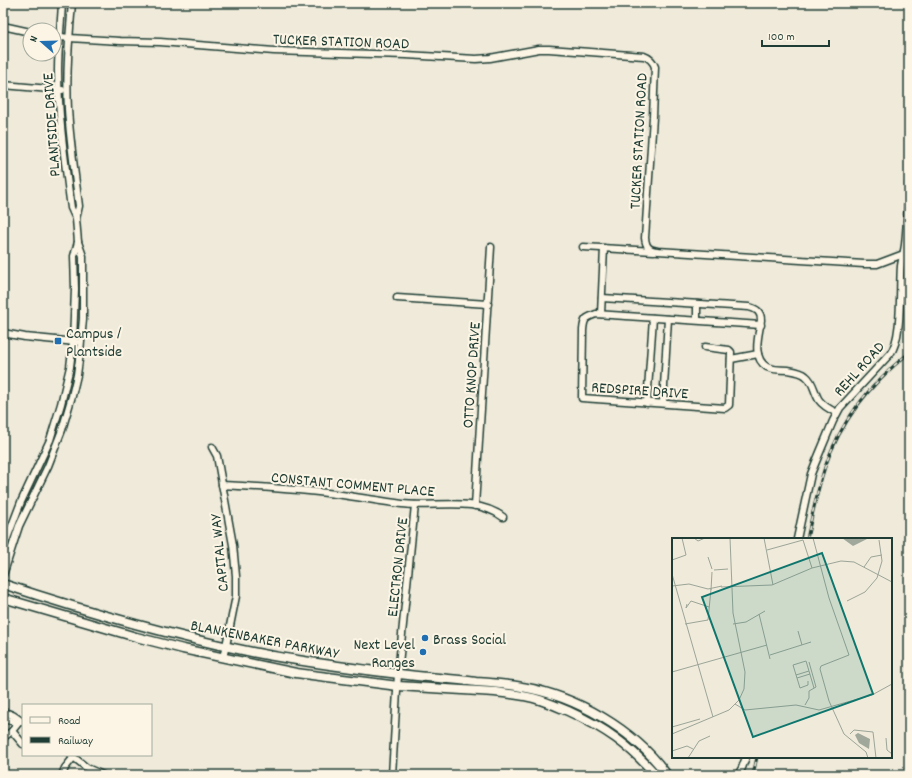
<svg xmlns="http://www.w3.org/2000/svg" width="912" height="778" viewBox="0 0 912 778" font-family="Dekko,sans-serif">
  <style>
    .lines { fill: none; stroke-linecap: round; stroke-linejoin: round }
    .minor-casing { stroke: #1f3d34; stroke-width: 9 }
    .major-casing { stroke: #1f3d34; stroke-width: 11 }
    .minor { stroke: #fcf5e5; stroke-width: 6 }
    .major { stroke: #fcf5e5; stroke-width: 8 }
    .rail-casing { stroke: #1f3d34; stroke-width: 3 }
    .rail { stroke: #fcf5e5; stroke-width: 1.5; stroke-dasharray: 4.5; stroke-linecap: butt }
    .poi-dot { fill: #1f6fb2; stroke: #fcf5e5; stroke-width: 1.5 }
    .labels { text-anchor: middle; stroke-width: 4; stroke-linejoin: round; paint-order: stroke }
    .street-label { font-size: 16px; fill: #1f3d34; stroke: #fcf5e5 }
    .poi-label { font-size: 16px; fill: #1f3d34; stroke: #fcf5e5; text-anchor: start }
    .inset-road { fill: none; stroke: #9ca598; stroke-width: 1 }
    .view { fill: #0f766e; fill-opacity: 0.15; stroke: #0f766e; stroke-width: 2 }
    .inset-edge { fill: none; stroke: #1f3d34; stroke-width: 2 }
  </style>
  <rect width="100%" height="100%" fill="#efeada"/>
  <filter id="ink" filterUnits="userSpaceOnUse"><feTurbulence type="fractalNoise" baseFrequency=".025" numOctaves="2"/><feDisplacementMap in="SourceGraphic" scale="8" xChannelSelector="R" yChannelSelector="G"/><feConvolveMatrix kernelMatrix="1 2 1 2 8 2 1 2 1" color-interpolation-filters="sRGB"/></filter>
  <g filter="url(#ink)">
    <g class="lines">
      <defs>
        <g id="minor">
          <path d="M72,3C69,38 66,74 68,109C70,142 75,174 79,206L76,219"/>
          <path d="M3,26L30,32"/>
          <path d="M54,36L69,38L120,41L160,42L274,51L406,55L476,59L490,58L539,49H549L644,56C650,58 653,61 655,67L653,117L645,238C646,247 649,250 658,251L864,264H877L909,252"/>
          <path d="M3,85L62,90"/>
          <path d="M583,247L654,251"/>
          <path d="M397,298L488,304"/>
          <path d="M602,298L749,307C757,309 761,312 761,320C759,335 751,357 767,367C773,370 782,370 788,370C794,371 802,372 806,376C814,382 814,393 819,400C823,406 831,410 837,413"/>
          <path d="M601,314L604,248"/>
          <path d="M697,320V304"/>
          <path d="M3,333L25,337L76,342"/>
          <path d="M705,347L729,350L731,352L729,405L725,408L582,398L583,330C584,319 585,318 596,314L761,325"/>
          <path d="M731,359L758,354"/>
          <path d="M647,403L653,318"/>
          <path d="M663,403L668,319"/>
          <path d="M212,447L217,456L233,545L236,576V596L226,646L223,657"/>
          <path d="M222,485C260,487 298,489 335,494C357,497 380,501 402,504C434,508 475,496 503,517"/>
          <path d="M475,506L491,247"/>
          <path d="M797,539L811,474L815,464L833,421L840,408L890,354C903,338 899,288 901,266C902,259 904,252 905,245C907,225 908,204 909,183"/>
          <path d="M3,549L21,502L50,440L61,404L70,367L73,342L75,289L74,256L78,242"/>
          <path d="M3,575L19,526L48,466L62,430L72,396L77,375L80,352L83,319V256L78,242L76,219L71,208C65,162 58,116 58,70C58,48 61,25 62,3"/>
          <path d="M3,712C12,714 15,716 22,722"/>
          <path d="M3,719L15,722L20,721"/>
          <path d="M20,721L12,731L23,744"/>
          <path d="M3,738L12,731"/>
          <path d="M71,755L87,768L103,775"/>
          <path d="M62,775L65,768L73,758"/>
          <path d="M392,775L398,674L415,505"/>
          <path d="M738,775L742,768L746,757"/>
        </g>
        <g id="major">
          <path d="M3,584C85,611 168,635 252,652C301,662 350,668 399,674C425,677 451,679 476,682C492,683 507,684 522,687C576,696 635,730 667,775"/>
          <path d="M3,598L136,637L183,649L296,673L398,686L495,692C510,694 525,695 540,700C549,703 559,707 568,711C605,728 629,745 656,775"/>
        </g>
      </defs>
      <use href="#minor" class="minor-casing"/>
      <use href="#major" class="major-casing"/>
      <use href="#minor" class="minor"/>
      <use href="#major" class="major"/>
      <defs>
        <g id="rail">
          <path d="M807,539C812,515 817,491 825,467C841,420 870,384 909,353"/>
          <path d="M753,775L757,757"/>
        </g>
      </defs>
      <use href="#rail" class="rail-casing"/>
      <use href="#rail" class="rail"/>
    </g>
  </g>
  <g class="poi-dot">
    <rect x="54" y="337" width="8" height="8" rx="2"/>
    <circle cx="425" cy="638" r="4"/>
    <circle cx="423" cy="652" r="4"/>
  </g>
  <g class="labels">
    <g class="street-label">
      <text transform="translate(341 40) rotate(2)" y="6">TUCKER STATION ROAD</text>
      <text transform="translate(50 125) rotate(-94)" y="6">PLANTSIDE DRIVE</text>
      <text transform="translate(637 141) rotate(-87)" y="6">TUCKER STATION ROAD</text>
      <text transform="translate(858 368) rotate(-48)" y="6">REHL ROAD</text>
      <text transform="translate(470 375) rotate(-86)" y="6">OTTO KNOP DRIVE</text>
      <text transform="translate(640 389) rotate(4)" y="6">REDSPIRE DRIVE</text>
      <text transform="translate(353 483) rotate(5)" y="6">CONSTANT COMMENT PLACE</text>
      <text transform="translate(218 553) rotate(-96)" y="6">CAPITAL WAY</text>
      <text transform="translate(396 567) rotate(-84)" y="6">ELECTRON DRIVE</text>
      <text transform="translate(265 638) rotate(11)" y="6">BLANKENBAKER PARKWAY</text>
    </g>
    <g class="poi-label">
      <text x="66" y="338">Campus /<tspan x="66" dy="18">Plantside</tspan></text>
      <text x="433" y="644">Brass Social</text>
      <text x="415" y="649" text-anchor="end">Next Level<tspan x="415" dy="18">Ranges</tspan></text>
    </g>
  </g>
  <g transform="translate(672 538)">
    <rect width="220" height="220" fill="#efeada"/>
    <path d="M170,0H197L181,8ZM186,195L198,201L197,211L187,205L183,197Z" fill="#9fa89a"/>
    <path class="inset-road" d="M22,0L26,3L33,0M92,0L101,47M141,0L157,60L177,117L149,128L148,131L157,163L172,196L194,214L196,220M95,12L131,2L140,30M36,19L40,31M0,22L14,17L10,0M192,29L199,19L210,17M42,32L56,31M0,36L41,179M0,48L17,46L36,51L50,48M49,49L100,47L140,30L169,23L182,24L220,44M39,52L40,34M175,63L193,54L205,40L210,23L207,2M15,66L14,70L19,63L37,69M87,76L98,121M13,86L36,82L39,51M61,86L74,84L93,73M126,93L130,107M98,117L139,104M0,134L95,107M124,137L137,133M125,140L138,136M136,143V147L128,150L121,127L134,123L142,150M63,166L73,172L124,167L147,172L200,157L220,146M133,167L137,160V153L144,149L137,124M0,189L28,181M0,196L57,172L67,162L72,151L73,134L61,75L58,0M178,196L182,192L201,194L204,220M214,200L215,212L220,216M0,213L15,208L21,211M16,220L27,203L38,198"/>
    <path class="view" d="M150,15L201,156L81,199L30,59Z"/>
    <rect width="220" height="220" class="inset-edge"/>
  </g>
  <rect width="912" height="778" fill="none" stroke="#fcf5e5" stroke-width="16"/>
  <rect x="8" y="8" width="896" height="762" fill="none" stroke="#1f3d34" stroke-width="1.5" filter="url(#ink)"/>
  <rect x="22" y="704" width="130" height="52" fill="#fcf5e5" stroke="#a4ab9e"/>
  <rect x="30" y="717" width="20" height="6" fill="#fcf5e5" stroke="#a4ab9e"/>
  <text x="58" y="724" font-size="12" fill="#1f3d34">Road</text>
  <rect x="30" y="737" width="20" height="6" fill="#1f3d34" stroke="#a4ab9e"/>
  <text x="58" y="744" font-size="12" fill="#1f3d34">Railway</text>
  <g transform="translate(42 42) rotate(290)"><circle r="19" fill="#fcf5e5" stroke="#a4ab9e"/>
  <path d="M0-3L7 15L0 10L-7 15Z" fill="#1f6fb2"/>
  <text y="-6" font-size="11" font-weight="bold" text-anchor="middle" fill="#1f3d34">N</text>
  </g>
  <path d="M762 40v6h67v-6" fill="none" stroke="#1f3d34" stroke-width="2"/>
  <text x="768" y="40" font-size="12" fill="#1f3d34" stroke="#fcf5e5" stroke-width="3" paint-order="stroke">100 m</text>
</svg>
